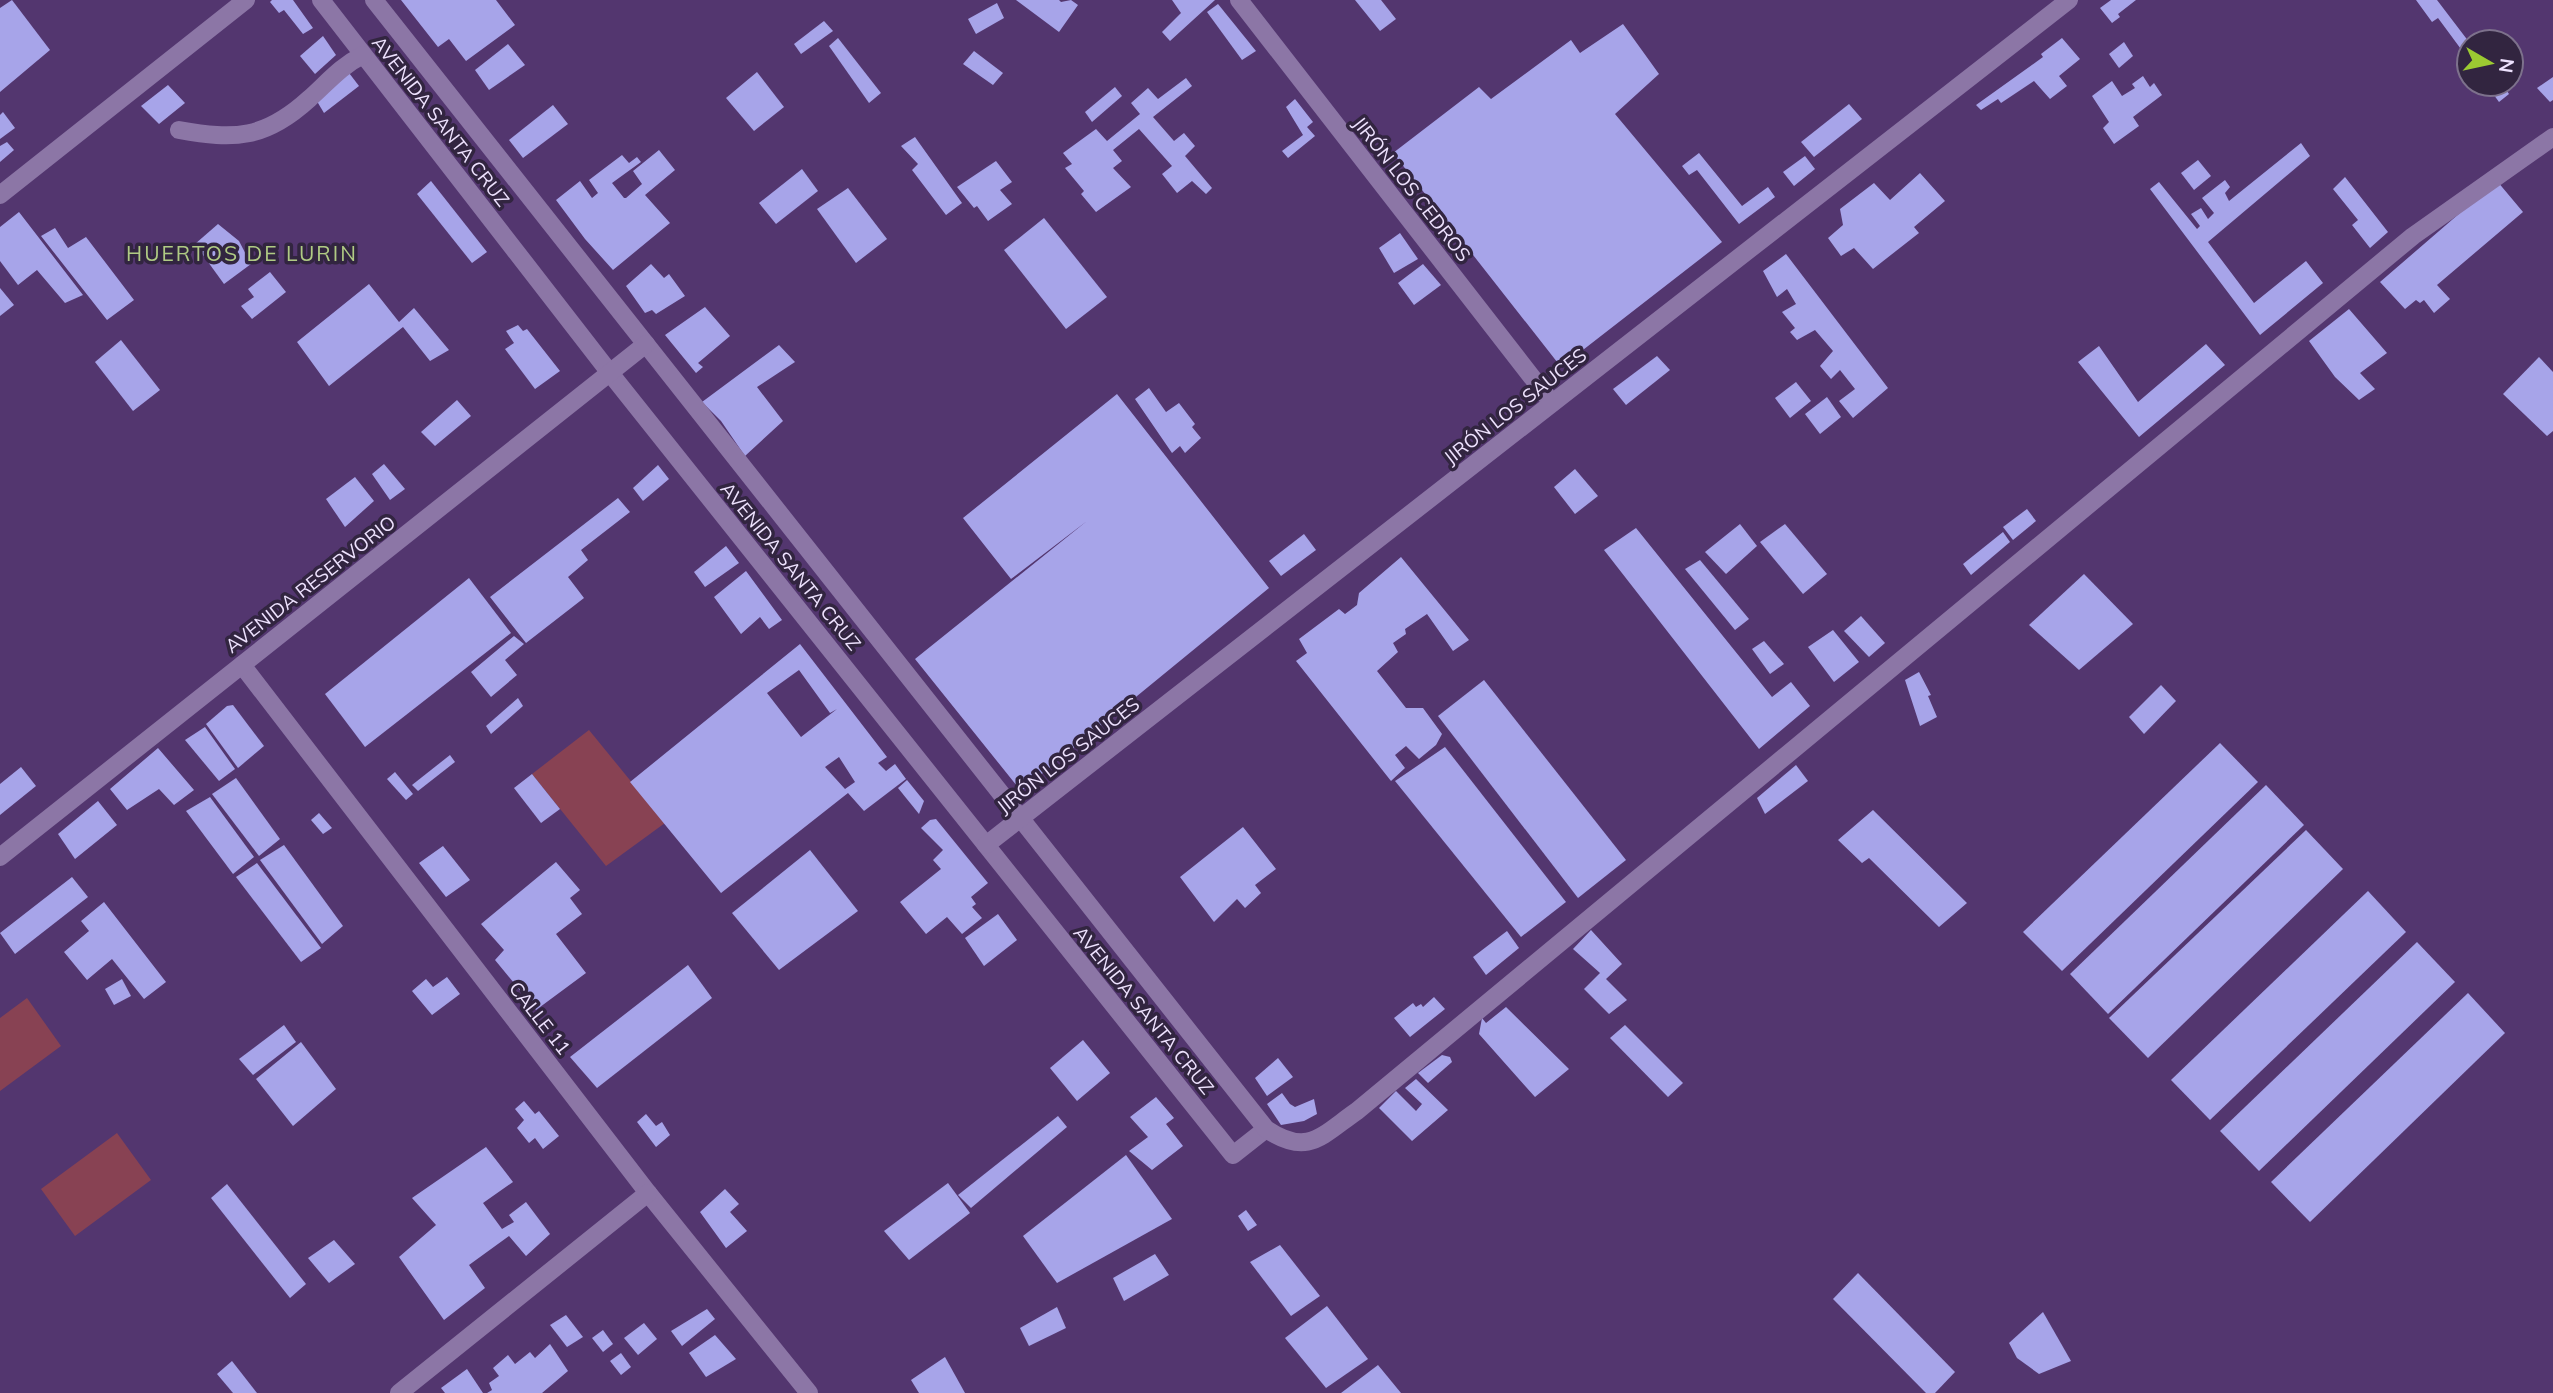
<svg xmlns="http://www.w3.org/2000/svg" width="2553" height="1393" viewBox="0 0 2553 1393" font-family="Mulish,sans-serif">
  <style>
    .green { fill: #884253 }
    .building { fill: #a7a4e9; fill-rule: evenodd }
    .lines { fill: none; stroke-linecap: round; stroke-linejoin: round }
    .minor { stroke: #8c76a6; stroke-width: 18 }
    .labels { text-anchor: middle; stroke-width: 7; stroke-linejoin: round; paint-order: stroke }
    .street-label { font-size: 19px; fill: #eee2fe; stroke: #322540 }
    .neighbourhood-label { font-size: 21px; letter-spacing: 2px; fill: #b0cb84; stroke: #322540 }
  </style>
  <rect width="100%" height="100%" fill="#53366f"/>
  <g class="green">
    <path d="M589,730L665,823L606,866L532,774Z"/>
    <path d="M27,998L61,1046L0,1091V1018Z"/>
    <path d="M117,1133L151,1180L75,1236L41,1189Z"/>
  </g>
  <g class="building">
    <path d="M12,0L50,50L0,92V8Z"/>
    <path d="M272,0H293L313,28L303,34L284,10L279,13L270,2Z"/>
    <path d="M401,0H496L515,25L466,61L449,39L438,47Z"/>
    <path d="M1016,0H1059L1061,2L1071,0L1078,5L1059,32Z"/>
    <path d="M1172,0H1215L1170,41L1162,32L1181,13Z"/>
    <path d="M1355,0H1381L1396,19L1380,31Z"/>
    <path d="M2111,0H2136L2118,14L2120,17L2112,23L2100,8Z"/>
    <path d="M2416,0H2437L2469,42V60L2438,18L2432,22Z"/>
    <path d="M997,3L1004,18L976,34L968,19Z"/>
    <path d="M1218,4L1256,51L1242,60L1207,12Z"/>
    <path d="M824,21L833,31L801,54L794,44Z"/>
    <path d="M1623,24L1659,74L1615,114L1722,242L1561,367L1393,153L1479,87L1491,99L1571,40L1580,53Z"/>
    <path d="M323,36L336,55L315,74L300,56Z"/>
    <path d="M838,38L881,93L869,103L829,46Z"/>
    <path d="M2062,38L2080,59L2059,76L2067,86L2050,99L2034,81L2001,103L1998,99L1981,110L1976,105L2043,57L2041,54Z"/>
    <path d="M2124,42L2133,56L2119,68L2109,54Z"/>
    <path d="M508,44L525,65L489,90L475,70Z"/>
    <path d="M974,51L1003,73L993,85L963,64Z"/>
    <path d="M346,69L359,86L324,113L315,98Z"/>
    <path d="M757,72L784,107L754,131L726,98Z"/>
    <path d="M2143,76L2150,87L2154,83L2162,95L2133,117L2139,126L2114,144L2103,128L2109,122L2092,96L2112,81L2122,96L2135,88L2132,84Z"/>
    <path d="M2553,77V100L2550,102L2537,88Z"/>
    <path d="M1186,78L1192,86L1153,117L1174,141L1184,133L1195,146L1185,156L1212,188L1206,194L1192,181L1177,193L1162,174L1172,166L1139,129L1113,150L1122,161L1113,168L1131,187L1096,212L1081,194L1084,191L1065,168L1072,164L1063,153L1096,129L1107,141L1140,114L1131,103L1148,88L1158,99Z"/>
    <path d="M2486,84H2502L2509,94L2499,102Z"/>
    <path d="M168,85L185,103L159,124L141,106Z"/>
    <path d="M1115,87L1122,96L1092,122L1085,112Z"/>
    <path d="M1295,99L1313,122L1307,127L1315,136L1288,158L1282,151L1303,135L1286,107Z"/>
    <path d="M1849,104L1862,119L1814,157L1801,142Z"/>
    <path d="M553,105L568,124L523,158L509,140Z"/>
    <path d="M3,112L15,128L0,139V115Z"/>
    <path d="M915,137L962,203L946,215L912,170L918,164L901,146Z"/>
    <path d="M7,142L14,150L0,162V146Z"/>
    <path d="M2301,143L2310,156L2208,242L2254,303L2306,261L2323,283L2260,335L2150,189L2159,182L2197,229L2200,226L2191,214L2201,208L2208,219L2214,213L2202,198L2225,180L2230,187L2225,193L2229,201Z"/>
    <path d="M659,150L675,170L645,195L670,223L613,270L585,239L556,200L580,181L592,198L598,193L589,180L622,155L629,163L637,157L641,162L612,183L624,198H626L642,184L633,171Z"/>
    <path d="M1699,153L1742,206L1768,187L1775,197L1739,224L1697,170L1689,175L1682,166Z"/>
    <path d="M1805,156L1815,169L1794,186L1783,172Z"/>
    <path d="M2198,160L2211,176L2194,190L2181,173Z"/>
    <path d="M996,161L1012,182L1000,190L1012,204L988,221L977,206L974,208L957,187Z"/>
    <path d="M802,169L818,191L776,224L759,203Z"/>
    <path d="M1920,173L1945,201L1914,227L1919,233L1873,269L1854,248L1841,256L1828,238L1843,225L1840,209L1874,183L1890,200Z"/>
    <path d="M2345,177L2388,232L2370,248L2352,225L2358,220L2333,189Z"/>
    <path d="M431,181L487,252L472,263L417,194Z"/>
    <path d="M2497,181L2523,212L2437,285L2450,299L2434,313L2424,300L2420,303L2416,300L2405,309L2380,282Z"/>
    <path d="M848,188L887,239L856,263L817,209Z"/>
    <path d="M19,212L83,295L65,303L37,270L18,285L0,261V227Z"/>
    <path d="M1044,218L1107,297L1066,329L1004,250Z"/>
    <path d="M218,224L239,241L251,264L224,284L195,244Z"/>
    <path d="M55,228L68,248L86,237L134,300L107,320L41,236Z"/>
    <path d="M1400,233L1418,259L1394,273L1379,248Z"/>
    <path d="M1786,254L1888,388L1853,418L1839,401L1855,389L1840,370L1831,379L1820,366L1833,351L1815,330L1797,340L1790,332L1795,328L1782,312L1796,304L1787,289L1777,297L1763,271Z"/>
    <path d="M651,264L664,278L669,274L685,296L656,314L652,310L645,313L626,286Z"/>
    <path d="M1423,264L1441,285L1414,305L1398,283Z"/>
    <path d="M270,272L286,292L252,319L241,306L254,297L248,289Z"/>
    <path d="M369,284L399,322L414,308L449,350L430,361L403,327L329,386L297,342Z"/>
    <path d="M0,288L14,305L0,316Z"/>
    <path d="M705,307L730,336L698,363L703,367L696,373L665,335Z"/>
    <path d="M2349,309L2387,353L2360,373L2375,389L2359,400L2335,377L2309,341Z"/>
    <path d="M518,325L523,331L527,329L560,371L535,389L505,349L514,343L506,331Z"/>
    <path d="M121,340L160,390L133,411L95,362Z"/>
    <path d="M2206,344L2225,365L2139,437L2078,362L2099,346L2138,402Z"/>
    <path d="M779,345L795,362L757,387L783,421L745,456L721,421L702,402Z"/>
    <path d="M1657,356L1670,370L1626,405L1613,389Z"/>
    <path d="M2539,357L2553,372V431L2547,436L2503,394Z"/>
    <path d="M1796,382L1811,401L1790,418L1775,398Z"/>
    <path d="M1149,388L1166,412L1179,403L1195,424L1192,427L1201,438L1185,453L1180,446L1172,453L1135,399Z"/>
    <path d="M1117,394L1269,588L1021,791L915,659L1087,521L1011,579L963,518Z"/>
    <path d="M1827,397L1841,417L1820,434L1805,414Z"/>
    <path d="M457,400L471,416L435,446L421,432Z"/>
    <path d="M384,464L405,489L390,500L372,474Z"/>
    <path d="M658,465L669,479L643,501L633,488Z"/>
    <path d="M1575,469L1598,496L1575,514L1554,487Z"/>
    <path d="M355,477L374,501L345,527L326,499Z"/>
    <path d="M618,498L630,512L581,550L588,560L568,577L584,598L526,643L490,597Z"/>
    <path d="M2027,509L2036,521L2013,540L2003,527Z"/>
    <path d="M1740,524L1757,546L1726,574L1705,552Z"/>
    <path d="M1785,524L1827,574L1803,594L1760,542Z"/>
    <path d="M1636,528L1772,697L1791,682L1810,706L1759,749L1604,550Z"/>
    <path d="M2003,532L2010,542L1971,575L1963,564Z"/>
    <path d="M1304,534L1316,550L1281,576L1269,561Z"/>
    <path d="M726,546L739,563L705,587L694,572Z"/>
    <path d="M1401,557L1469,640L1453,651L1427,614L1405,629L1406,634L1393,643L1398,652L1377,671L1406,708H1423L1442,734L1436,745L1419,759L1406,746L1395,755L1405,768L1391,781L1296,661L1307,653L1299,639L1339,609L1345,614L1357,605L1359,593Z"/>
    <path d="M1700,560L1749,619L1735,630L1685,569Z"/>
    <path d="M746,571L782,620L769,629L760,617L741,634L714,597Z"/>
    <path d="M2084,574L2133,624L2079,670L2029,625Z"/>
    <path d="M469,578L511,633L365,747L325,694Z"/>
    <path d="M1861,616L1885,643L1869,657L1844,631Z"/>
    <path d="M1833,630L1859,662L1834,682L1808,647Z"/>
    <path d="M514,636L524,644L505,660L517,675L491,697L471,672Z"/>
    <path d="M1764,641L1784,664L1770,674L1752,649Z"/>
    <path d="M800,644L887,757L878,763L886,771L895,764L906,779L864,811L848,793L721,893L630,782ZM799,670L830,713L837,709L801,737L767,693ZM839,757L855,782L845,789L825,767Z"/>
    <path d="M1919,672L1931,695L1928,696L1937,717L1920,726L1905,680Z"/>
    <path d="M1484,680L1626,860L1578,898L1438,716Z"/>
    <path d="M2161,685L2176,701L2144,734L2129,717Z"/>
    <path d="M518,698L523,706L491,734L486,726Z"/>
    <path d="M233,705L264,746L238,768L206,724L227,706Z"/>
    <path d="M205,727L235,769L219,781L185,740Z"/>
    <path d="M2220,743L2258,782L2062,971L2023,932Z"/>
    <path d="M1445,747L1566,902L1521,937L1395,781Z"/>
    <path d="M158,748L194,790L174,805L159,789L127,810L110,789Z"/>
    <path d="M450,755L455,762L418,791L412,785Z"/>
    <path d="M1796,765L1808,781L1765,814L1757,798Z"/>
    <path d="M21,767L36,786L0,815V784Z"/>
    <path d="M395,772L413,794L406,800L387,779Z"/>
    <path d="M532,774L560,809L541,823L514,788Z"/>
    <path d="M236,778L280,839L259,856L212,794Z"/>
    <path d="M907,780L924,801L919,814L898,788Z"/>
    <path d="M2266,785L2304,825L2108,1014L2070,974Z"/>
    <path d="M210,797L254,857L233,874L186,811Z"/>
    <path d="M98,801L117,825L75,859L58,834Z"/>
    <path d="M1873,810L1967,903L1939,927L1869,858L1862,863L1838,840Z"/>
    <path d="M319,813L332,828L323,834L311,820Z"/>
    <path d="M936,819L988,883L971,897L976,904L972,907L982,918L962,934L947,917L926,934L900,902L941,869L933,860L943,850L921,828L930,820Z"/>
    <path d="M1243,827L1276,869L1255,885L1261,893L1245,908L1237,899L1214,922L1180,877Z"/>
    <path d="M2306,830L2343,869L2148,1058L2109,1018Z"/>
    <path d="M284,845L343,926L322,944L260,860Z"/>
    <path d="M443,846L470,880L446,897L419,863Z"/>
    <path d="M810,850L858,911L779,970L732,913Z"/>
    <path d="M556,862L580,890L570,898L582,914L556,934L586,973L536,1010L495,960L504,950L481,924Z"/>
    <path d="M257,863L321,948L301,962L236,877Z"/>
    <path d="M72,877L88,897L15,954L0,933Z"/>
    <path d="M2368,891L2406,932L2210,1120L2171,1080Z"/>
    <path d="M104,902L166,982L144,999L112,959L87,980L64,952L89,931L81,921Z"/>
    <path d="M998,914L1017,940L984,966L965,938Z"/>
    <path d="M1591,930L1622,964L1606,979L1627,1000L1609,1014L1584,989L1600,973L1573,949Z"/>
    <path d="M1507,931L1519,948L1486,975L1473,957Z"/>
    <path d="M2417,942L2455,982L2259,1171L2220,1131Z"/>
    <path d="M688,965L712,998L597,1088L570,1057Z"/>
    <path d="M447,977L460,994L432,1015L412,991L426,979L433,987Z"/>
    <path d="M122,979L131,996L114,1005L105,989Z"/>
    <path d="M2468,993L2505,1033L2310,1222L2271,1182Z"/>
    <path d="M1434,997L1445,1009L1410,1037L1394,1018L1413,1003L1416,1007L1421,1004L1423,1007Z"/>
    <path d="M1506,1007L1569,1069L1535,1097L1479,1034L1482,1018L1486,1023Z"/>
    <path d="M284,1025L296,1042L253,1075L239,1059Z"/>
    <path d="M1625,1025L1683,1083L1668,1097L1610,1038Z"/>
    <path d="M1083,1040L1110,1073L1077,1101L1050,1068Z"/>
    <path d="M301,1042L336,1089L293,1126L256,1079Z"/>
    <path d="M1442,1055L1450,1057L1452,1062L1428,1083L1418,1073Z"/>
    <path d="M1278,1058L1293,1077L1267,1096L1255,1078Z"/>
    <path d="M1416,1079L1448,1110L1412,1141L1379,1108L1396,1091L1416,1111L1422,1104L1405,1088Z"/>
    <path d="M1282,1093L1290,1104L1295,1107L1314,1099L1317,1114L1304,1121L1281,1125L1267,1104Z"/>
    <path d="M1156,1097L1174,1118L1166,1124L1183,1146L1152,1170L1129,1151L1148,1137L1130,1117Z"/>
    <path d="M524,1101L535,1114L539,1111L559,1136L543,1149L535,1138L529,1143L517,1128L524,1120L515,1109Z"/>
    <path d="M646,1114L656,1126L662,1122L670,1135L656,1147L637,1122Z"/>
    <path d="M1058,1116L1067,1127L971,1208L958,1195Z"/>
    <path d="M486,1147L513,1182L483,1203L502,1229L514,1222L509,1215L526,1202L550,1234L526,1256L509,1236L469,1265L485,1288L444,1320L399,1257L436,1225L412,1198Z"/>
    <path d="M1126,1155L1172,1219L1057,1283L1023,1236Z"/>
    <path d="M948,1183L970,1213L909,1260L884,1231Z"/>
    <path d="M227,1184L306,1284L290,1298L211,1198Z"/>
    <path d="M725,1189L739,1204L730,1212L747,1231L726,1248L700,1212Z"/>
    <path d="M1246,1210L1257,1225L1248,1231L1238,1216Z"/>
    <path d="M334,1240L355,1264L329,1283L308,1258Z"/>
    <path d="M1280,1245L1320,1296L1291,1316L1250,1262Z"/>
    <path d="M1155,1254L1169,1275L1124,1301L1113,1278Z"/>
    <path d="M1858,1273L1955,1372L1935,1393H1926L1833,1299Z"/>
    <path d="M1327,1306L1368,1359L1326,1388L1285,1338Z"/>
    <path d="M1057,1307L1066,1328L1029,1346L1020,1328Z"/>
    <path d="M707,1309L715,1319L682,1346L671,1331Z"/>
    <path d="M2043,1312L2071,1361L2039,1374L2017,1358L2009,1343Z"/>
    <path d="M566,1315L583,1337L567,1347L550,1325Z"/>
    <path d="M644,1323L657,1339L638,1355L624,1338Z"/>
    <path d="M603,1330L613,1344L603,1352L592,1338Z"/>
    <path d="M715,1335L736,1359L706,1377L689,1353Z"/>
    <path d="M550,1344L568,1371L542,1393H487L492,1390L489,1383L499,1376L493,1368L508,1355L515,1364L530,1352L535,1358Z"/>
    <path d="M621,1353L631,1367L621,1375L610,1361Z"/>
    <path d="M945,1357L965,1393H919L911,1380Z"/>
    <path d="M232,1361L257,1393H233L217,1374Z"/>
    <path d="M1378,1365L1401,1393H1341Z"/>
    <path d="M467,1369L483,1393H445L441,1388Z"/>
  </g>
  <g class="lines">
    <g class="minor">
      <path d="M321,0L610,373L1233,1155L1266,1129"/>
      <path d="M374,0L1266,1129C1308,1157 1321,1136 1357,1111L2413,236L2553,137"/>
      <path d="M1239,0L1552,403"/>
      <path d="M179,130C235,140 265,139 309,99C327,83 341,66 363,55"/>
      <path d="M0,195L246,0"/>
      <path d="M242,665L648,1193L809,1393"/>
      <path d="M986,845L2069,0"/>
      <path d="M0,857L646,344"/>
      <path d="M399,1393L648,1193"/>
    </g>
  </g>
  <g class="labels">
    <g class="street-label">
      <text transform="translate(441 121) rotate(52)" y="7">AVENIDA SANTA CRUZ</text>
      <text transform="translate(1412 189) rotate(52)" y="7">JIRÓN LOS CEDROS</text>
      <text transform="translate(1515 406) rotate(-38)" y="7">JIRÓN LOS SAUCES</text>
      <text transform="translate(791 566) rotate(51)" y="7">AVENIDA SANTA CRUZ</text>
      <text transform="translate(310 584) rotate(-38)" y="7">AVENIDA RESERVORIO</text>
      <text transform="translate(1068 755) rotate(-38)" y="7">JIRÓN LOS SAUCES</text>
      <text transform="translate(1144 1010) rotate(51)" y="7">AVENIDA SANTA CRUZ</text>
      <text transform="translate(540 1018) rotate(52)" y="7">CALLE 11</text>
    </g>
    <g class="neighbourhood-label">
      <text x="242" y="261">HUERTOS DE LURIN</text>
    </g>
  </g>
  <g transform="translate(2490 63) rotate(99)"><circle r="33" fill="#322540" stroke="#7d718c" stroke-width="2"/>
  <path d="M0-5L12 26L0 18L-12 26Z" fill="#9cca32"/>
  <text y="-10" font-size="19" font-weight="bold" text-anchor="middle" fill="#eee2fe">N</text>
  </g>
</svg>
